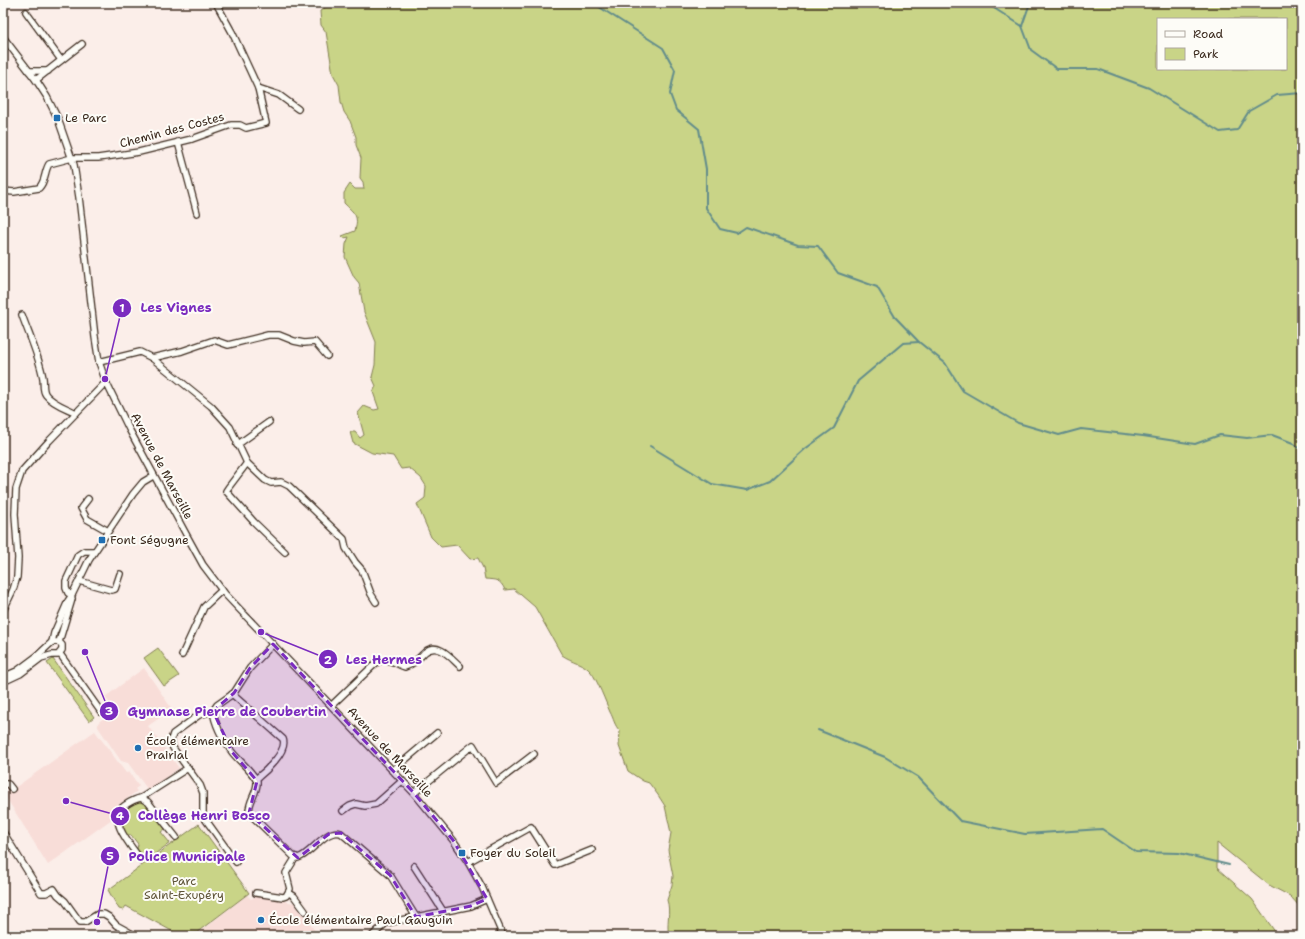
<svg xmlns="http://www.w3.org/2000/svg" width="1305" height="939" viewBox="0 0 1305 939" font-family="'Shantell Sans',sans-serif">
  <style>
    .built { fill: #f8ddd8 }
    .green { fill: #c9d487; stroke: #827f52; fill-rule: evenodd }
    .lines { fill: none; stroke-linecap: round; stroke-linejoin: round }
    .stream { stroke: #628c8b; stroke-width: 2 }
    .minor-casing { stroke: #3b2a1e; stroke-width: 8 }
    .minor { stroke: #fdfcf7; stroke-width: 5.5 }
    .marked { fill: #7b2cbf; fill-opacity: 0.2; stroke: #7b2cbf; stroke-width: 3; stroke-dasharray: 8 5; stroke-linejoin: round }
    .poi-dot { fill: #1f6fb2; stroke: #fdfcf7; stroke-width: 1.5 }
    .labels { text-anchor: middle; stroke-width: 4; stroke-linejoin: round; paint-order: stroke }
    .poi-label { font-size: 12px; fill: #3b2a1e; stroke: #fdfcf7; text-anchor: start }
    .street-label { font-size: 12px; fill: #3b2a1e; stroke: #fdfcf7 }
    .park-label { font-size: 12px; fill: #5e5438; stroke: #fdfcf7 }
    .leader { fill: none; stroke: #7b2cbf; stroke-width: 1.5 }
    .callout-dot { fill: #7b2cbf; stroke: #fdfcf7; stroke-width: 1.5 }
    .mark-label { font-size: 12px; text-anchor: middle; font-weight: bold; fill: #fff }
    .callout-label { font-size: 13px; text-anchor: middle; font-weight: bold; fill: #7b2cbf; stroke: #fdfcf7; stroke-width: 4; stroke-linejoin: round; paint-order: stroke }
  </style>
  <rect width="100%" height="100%" fill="#fbeee9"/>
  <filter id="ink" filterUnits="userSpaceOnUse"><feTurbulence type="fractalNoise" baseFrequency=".025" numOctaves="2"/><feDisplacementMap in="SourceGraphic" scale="8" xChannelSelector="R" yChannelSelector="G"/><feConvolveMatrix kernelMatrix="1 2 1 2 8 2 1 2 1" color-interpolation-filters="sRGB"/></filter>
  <g filter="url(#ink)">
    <g class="built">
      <path d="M144,668L172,709L148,726L179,768L148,790L128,763L121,761L98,727V723L100,721L115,710L105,697Z"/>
      <path d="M95,731L126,773L129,772L139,786L135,789L137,791L115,808L116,810V816L48,865L4,794L16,787Z"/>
      <path d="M247,895L251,899L257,896L294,903L319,936H194Z"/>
    </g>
    <g class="green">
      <path d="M328,3H1302V909L1290,896L1269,885L1217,843V868L1252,899L1278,936H669C666,924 671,912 667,900L672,885L673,876L668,850L671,833L665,806L658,795L649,783L643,781L628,771L619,746L620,731C614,725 614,719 610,712C606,703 597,679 591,672C584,663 572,662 562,655L535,607L514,589L505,590C500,579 496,580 485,579L483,568L478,558L470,559L457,545L441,547L431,537L417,504L425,498L426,486L421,478L409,468L401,469L393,456L372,453L353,443L350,432H355L360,438L364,435L358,413L364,406L374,410L379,409L373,392L376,386L372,377L375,365L376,342L364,312L359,283L354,277L345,257L346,244L349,237L344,238L342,236L355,231C359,215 355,214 344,203V193L350,184L355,189H364L363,182L360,178L361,158L356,145V137L350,121L344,112L341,102L339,85L333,74L326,32L321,25L320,11L328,6ZM1158,19H1286V69H1158Z"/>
      <path d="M158,648L179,676L164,686L144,658Z"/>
      <path d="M53,659L94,717L89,721L47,663Z"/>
      <path d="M136,801H142L151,810L165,829L161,832L170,843L145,861L137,849L138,844L131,835H127C115,818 121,812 136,801Z"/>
      <path d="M199,824L249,893L192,936H181L126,906L123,910L119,909L108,890Z"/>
    </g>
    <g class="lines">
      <g class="stream">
        <path d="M593,3L663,48L675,70L670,94L676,110L699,129L706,169V208L720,229L737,233L746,227L798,245L818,246L838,273L877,287L895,317L919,342L945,363L963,391L1018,423L1059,435L1081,429L1143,436L1195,444L1220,435L1247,438L1272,435L1293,443L1302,450"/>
        <path d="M986,3L1022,26"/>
        <path d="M1030,3L1022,26L1031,50L1057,69H1098L1149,88L1220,132L1237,130L1249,111L1277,95L1302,93"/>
        <path d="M650,446L712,484L747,490L770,481L805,449L834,428L858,381L903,343L919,342"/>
        <path d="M818,730L885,757L918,777L960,821L1025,834L1102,829L1136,852L1179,853L1229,865"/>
      </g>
      <defs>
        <g id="minor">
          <path d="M216,3L232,32L258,88"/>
          <path d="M26,12L61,60"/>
          <path d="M3,37L36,80L47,97L58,119L74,165L79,197L95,337L99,362L106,382L129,429L187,536L203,565L225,594L414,793L453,840L468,862L482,887L503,936"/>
          <path d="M29,71H48"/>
          <path d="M36,80L82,44"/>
          <path d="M178,142L197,213"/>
          <path d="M3,191L14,192L39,188C46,181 44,172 49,164L72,158H98L139,152L192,139L231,125H240L246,128L266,123L258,88L279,95L298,109"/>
          <path d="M22,315C29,335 39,356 43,378C44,384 42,390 46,395C53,404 67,408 76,413"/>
          <path d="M152,358L182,351L214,340L228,345L268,335H279L294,341L304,343L315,342L327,356"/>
          <path d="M99,362L140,352L152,358L211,406L230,427L247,463L265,480L271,483L281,482L289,486L344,539L346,548L355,562L362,570L371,594L376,602"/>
          <path d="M237,445L269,422"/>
          <path d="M247,463L228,488L226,491L254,522L285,552"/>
          <path d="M88,499L81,508L87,519L108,531"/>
          <path d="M79,581L111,590L115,589L120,574"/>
          <path d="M72,595L68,593L66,588V581L78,555L84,551H94"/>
          <path d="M3,611L13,590L17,577L18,558L15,514L16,489L22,471L49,441L106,382"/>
          <path d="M52,642L54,633L68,601L72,595L89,560L133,494L143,482L153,476"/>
          <path d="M59,642L72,599"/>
          <path d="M60,654L101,712"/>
          <path d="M182,655L204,607L222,590"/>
          <path d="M3,677L17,671L37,656L52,642H59L62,645V650L58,655H52L41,658L20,674L3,682"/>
          <path d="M232,694L283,739C288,751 265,772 256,779"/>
          <path d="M332,705L377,662C388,657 394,663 405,667C414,664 418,659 425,652C438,641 451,658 460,666"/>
          <path d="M213,711C215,725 224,741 232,752C240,762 251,770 257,781C258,793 248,801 249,813L293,856L298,858C312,854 325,828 341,833L390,875L416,917"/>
          <path d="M392,771L437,733"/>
          <path d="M3,784H8L12,789"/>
          <path d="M414,793L473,745L496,783L534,754"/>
          <path d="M141,798L148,802L176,837"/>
          <path d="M343,811L350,806L356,804L365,806L376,804L402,781"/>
          <path d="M3,832L41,893H46L54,889L58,895L65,901L80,922H85L98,914H104L109,917L116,925L136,936"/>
          <path d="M141,860C132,847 106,819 124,806C130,802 134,799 141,798L188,768"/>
          <path d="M236,862L203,816V793L200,785L173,748L171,740L173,734L199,715L213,711L217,705L234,693L250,668L273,644"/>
          <path d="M468,862L531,827L555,865L592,850"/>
          <path d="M414,866L443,911"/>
          <path d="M256,893L283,897L286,896L290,889L286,873L296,857"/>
          <path d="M289,893L294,896L305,911"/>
          <path d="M372,936L386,923L471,906L487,899"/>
        </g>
      </defs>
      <use href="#minor" class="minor-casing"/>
      <use href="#minor" class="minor"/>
    </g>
  </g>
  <path class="marked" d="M273,644L414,793L453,840L487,899L471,906L416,917L390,875L341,833L329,834L298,858L249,813L257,781L232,752L213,711L234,693L250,668Z"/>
  <g class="poi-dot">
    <rect x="53" y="114" width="8" height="8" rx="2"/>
    <rect x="98" y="536" width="8" height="8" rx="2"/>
    <circle cx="138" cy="748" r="4"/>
    <rect x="458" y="849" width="8" height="8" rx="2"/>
    <circle cx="261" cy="920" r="4"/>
  </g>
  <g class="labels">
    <g class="poi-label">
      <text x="65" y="122">Le Parc</text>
      <text x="110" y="544">Font Ségugne</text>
      <text x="146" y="745">École élémentaire<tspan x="146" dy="14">Prairial</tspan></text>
      <text x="470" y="857">Foyer du Soleil</text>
      <text x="269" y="924">École élémentaire Paul Gauguin</text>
    </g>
    <g class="street-label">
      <text transform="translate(172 130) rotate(-15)" y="4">Chemin des Costes</text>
      <text transform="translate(162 466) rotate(62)" y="4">Avenue de Marseille</text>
      <text transform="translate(390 752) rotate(47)" y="4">Avenue de Marseille</text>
    </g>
    <g class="park-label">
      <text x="184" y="885">Parc<tspan x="184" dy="14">Saint-Exupéry</tspan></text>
    </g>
  </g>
  <path class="leader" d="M105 379L122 308M261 632L328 659M85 652L109 711M66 801L120 816M97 922L110 856"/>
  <g class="callout-dot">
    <circle cx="105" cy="379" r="4"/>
    <circle cx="261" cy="632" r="4"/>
    <circle cx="85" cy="652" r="4"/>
    <circle cx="66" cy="801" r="4"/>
    <circle cx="97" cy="922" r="4"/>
    <circle cx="122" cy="308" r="10"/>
    <circle cx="328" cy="659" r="10"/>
    <circle cx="109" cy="711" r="10"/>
    <circle cx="120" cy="816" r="10"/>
    <circle cx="110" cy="856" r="10"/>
  </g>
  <g class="mark-label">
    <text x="122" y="312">1</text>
    <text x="328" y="664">2</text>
    <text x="109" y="715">3</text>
    <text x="120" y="820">4</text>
    <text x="110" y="860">5</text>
  </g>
  <g class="callout-label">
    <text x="176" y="312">Les Vignes</text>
    <text x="384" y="664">Les Hermes</text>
    <text x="227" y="716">Gymnase Pierre de Coubertin</text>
    <text x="204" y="820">Collège Henri Bosco</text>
    <text x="187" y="861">Police Municipale</text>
  </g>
  <rect width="1305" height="939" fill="none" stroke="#fdfcf7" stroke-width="16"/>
  <rect x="8" y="8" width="1289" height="923" fill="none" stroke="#3b2a1e" stroke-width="1.5" filter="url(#ink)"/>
  <rect x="1157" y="18" width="130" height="52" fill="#fdfcf7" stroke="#afa8a0"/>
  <rect x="1165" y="31" width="20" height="6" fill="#fdfcf7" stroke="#afa8a0"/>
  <text x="1193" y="38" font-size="12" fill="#3b2a1e">Road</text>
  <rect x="1165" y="48" width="20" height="12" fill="#c9d487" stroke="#afa8a0"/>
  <text x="1193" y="58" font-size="12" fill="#3b2a1e">Park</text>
</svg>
